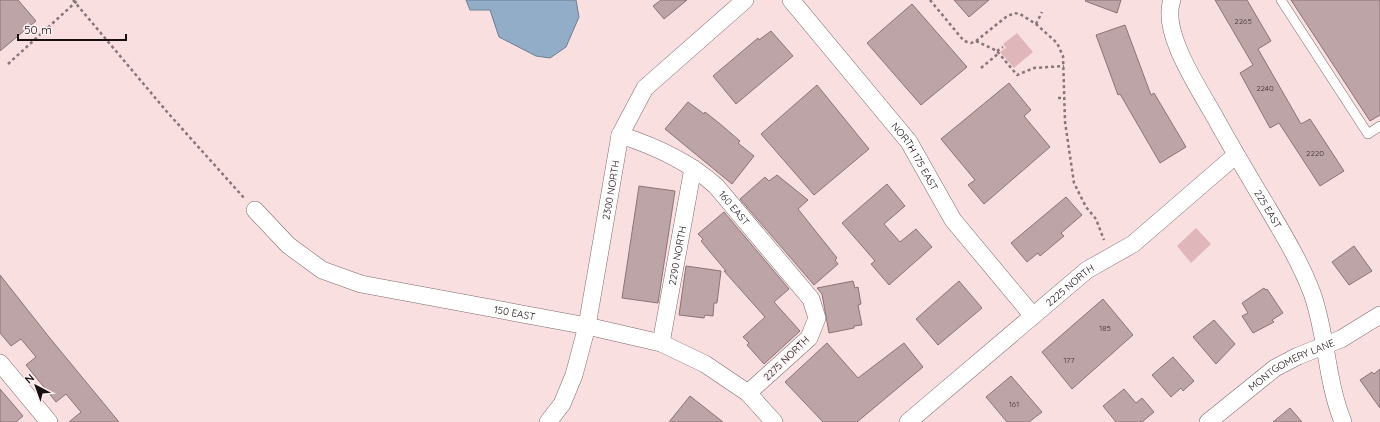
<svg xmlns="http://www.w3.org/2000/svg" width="1380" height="422" viewBox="0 0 1380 422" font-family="Quicksand,sans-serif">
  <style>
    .green { fill: #dfb7ba }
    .water { fill: #91adc7; stroke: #6d7e90 }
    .building { fill: #bda4a6; stroke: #8b7476 }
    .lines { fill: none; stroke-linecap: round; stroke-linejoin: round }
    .lane-casing { stroke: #7e6869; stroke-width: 10 }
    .street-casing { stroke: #7e6869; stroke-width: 18 }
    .path { stroke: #877577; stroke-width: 2.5; stroke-dasharray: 3 3; stroke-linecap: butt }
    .lane { stroke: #fff; stroke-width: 9 }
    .street { stroke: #fff; stroke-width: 17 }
    .labels { text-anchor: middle; stroke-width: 3; stroke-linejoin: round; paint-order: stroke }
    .number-label { font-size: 8px; fill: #413436 }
    .street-label { font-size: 10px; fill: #180f10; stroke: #fcf1f2 }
  </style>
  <rect width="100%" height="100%" fill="#fadfe1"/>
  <g class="green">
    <path d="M1017,33L1033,52L1014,68L1000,52L1006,48L1003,44Z"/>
    <path d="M1196,228L1211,244L1191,263L1177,246Z"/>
  </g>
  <path class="water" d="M466,0H576L579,17L566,47L550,58L536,56L499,37L490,10H470Z"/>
  <g class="building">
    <path d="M0,0H18L36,21L0,51Z"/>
    <path d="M661,0H687L664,19L653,6Z"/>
    <path d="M954,0H989L969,17Z"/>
    <path d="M1086,0H1121L1117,13L1085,1Z"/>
    <path d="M1215,0H1247L1271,41L1258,49L1301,124L1310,119L1344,171L1320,186L1279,123L1270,128L1240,73L1253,65Z"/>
    <path d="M1291,0H1380V115L1370,121Z"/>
    <path d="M912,4L967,67L921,105L867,43Z"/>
    <path d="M1125,25L1151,95L1154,93L1186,147L1160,163L1120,94L1118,95L1096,35Z"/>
    <path d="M771,31L793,56L736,104L713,76L758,38L759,40Z"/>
    <path d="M1009,83L1031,110L1024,116L1050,147L984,204L968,185L975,180L941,139Z"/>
    <path d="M817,85L869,149L814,195L761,134Z"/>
    <path d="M688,102L704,114L705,112L719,123L740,141L738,143L754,156L732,184L665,129Z"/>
    <path d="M777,175L808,200L798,209L837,258L835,260L838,264L814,285L740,199L765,177L769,181Z"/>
    <path d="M887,184L905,206L884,224L900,242L916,229L932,247L889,285L871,264L875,261L842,223Z"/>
    <path d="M639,186L675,191L658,303L622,298Z"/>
    <path d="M1066,197L1082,215L1061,233L1064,236L1040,256L1038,253L1027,262L1011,243Z"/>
    <path d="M724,212L789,289L774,302L800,331L764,364L747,345L749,343L743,337L765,317L724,271H726L701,241L703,239L698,234Z"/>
    <path d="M1354,246L1372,271L1349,285L1332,262Z"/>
    <path d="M686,266L721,271L717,303H714L713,316L705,315L704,318L679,315Z"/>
    <path d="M0,275L49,337L119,422H69L81,412L66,394L56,402L26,365L36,357L21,339L11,346L0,333Z"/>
    <path d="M853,281L855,288L858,287L861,304L858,305L862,325L854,326V328L829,333L822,294L817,288Z"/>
    <path d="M959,281L982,308L938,345L916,319Z"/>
    <path d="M1264,288L1266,290L1267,289L1283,313L1272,320L1274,322L1253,333L1242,316L1248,313L1242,303Z"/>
    <path d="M1103,299L1133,335L1072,389L1042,352Z"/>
    <path d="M1214,320L1235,344L1216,364L1193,337Z"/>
    <path d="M827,343L858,378L904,343L923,367L857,422H823L785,382Z"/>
    <path d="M1173,357L1194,381L1183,391L1181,388L1171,397L1152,375Z"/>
    <path d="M1380,369V408L1360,380L1372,372L1374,374Z"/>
    <path d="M1011,376L1042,412L1029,422H1007L986,397Z"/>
    <path d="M0,389L23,416L16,422H0Z"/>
    <path d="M1124,389L1136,403L1142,398L1154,412L1142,422H1116L1103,406Z"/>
    <path d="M690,396L723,422H669Z"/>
    <path d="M1290,408L1302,422H1273Z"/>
  </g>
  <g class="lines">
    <defs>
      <path id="lane" d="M1281,0L1368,134L1380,126"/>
      <g id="street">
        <path id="s1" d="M791,0L909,142L953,220L1033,316"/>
        <path id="s2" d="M1172,0C1160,32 1200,90 1216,119C1233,150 1251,180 1269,210C1285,237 1301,264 1312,293C1327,335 1326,380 1343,422"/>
        <path id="s3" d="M620,135C655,146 688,161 716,186L811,299L817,318L809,338L748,393"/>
        <path id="s4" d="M255,210L288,245L322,270L361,284L587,326L661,343L705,364L748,393L774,422"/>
        <path id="s5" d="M661,343L693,168"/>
        <path d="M0,363L49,422"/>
        <path id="s6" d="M548,422L562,404L574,375L587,326L620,135L645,88L745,0"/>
        <path id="s7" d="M908,422L1087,270L1133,244L1236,155"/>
        <path id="s8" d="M1208,422L1275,368L1298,356L1341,339L1380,315"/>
      </g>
    </defs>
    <use href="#lane" class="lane-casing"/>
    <use href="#street" class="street-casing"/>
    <g class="path">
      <path d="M73,0L168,113L245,199"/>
      <path d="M930,0L964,41L971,43L976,41L1006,17L1014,13L1020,14L1036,24L1057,43L1063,56L1065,122L1074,183L1086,207L1096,219L1104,240"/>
      <path d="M1036,24L1042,12"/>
      <path d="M976,41L997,51L1017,75L1034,68L1064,66"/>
      <path d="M997,51L1003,47"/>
      <path d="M8,64L78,0"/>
      <path d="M981,68L999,53"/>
      <path d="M1058,98H1065"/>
    </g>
    <use href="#lane" class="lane"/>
    <use href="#street" class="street"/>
  </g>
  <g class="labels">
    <g class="number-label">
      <text x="1243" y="24">2265</text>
      <text x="1265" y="91">2240</text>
      <text x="1315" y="156">2220</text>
      <text x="1105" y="331">185</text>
      <text x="1069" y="363">177</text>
      <text x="1014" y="407">161</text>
    </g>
    <g class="street-label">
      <text dy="4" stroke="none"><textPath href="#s1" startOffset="200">NORTH 175 EAST</textPath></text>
      <text dy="4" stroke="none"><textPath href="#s6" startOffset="243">2300 NORTH</textPath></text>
      <text dy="4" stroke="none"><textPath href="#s3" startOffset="138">160 EAST</textPath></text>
      <text dy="4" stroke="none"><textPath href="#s2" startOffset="234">225 EAST</textPath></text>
      <text dy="4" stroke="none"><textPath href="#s5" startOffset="89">2290 NORTH</textPath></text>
      <text dy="4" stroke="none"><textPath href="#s7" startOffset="212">2225 NORTH</textPath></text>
      <text dy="4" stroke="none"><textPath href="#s4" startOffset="288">150 EAST</textPath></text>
      <text transform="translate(786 358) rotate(-44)" y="4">2275 NORTH</text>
      <text dy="4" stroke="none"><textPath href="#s8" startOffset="102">MONTGOMERY LANE</textPath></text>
    </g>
  </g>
  <g transform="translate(36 386) rotate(319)" stroke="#fcf1f2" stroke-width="3" paint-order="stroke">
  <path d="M0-3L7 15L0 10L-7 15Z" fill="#180f10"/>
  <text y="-6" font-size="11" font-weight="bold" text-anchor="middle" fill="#180f10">N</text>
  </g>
  <path d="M18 34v6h108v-6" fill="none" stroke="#180f10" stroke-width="2"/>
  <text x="24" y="34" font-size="12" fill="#180f10" stroke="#fcf1f2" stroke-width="3" paint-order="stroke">50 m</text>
</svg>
